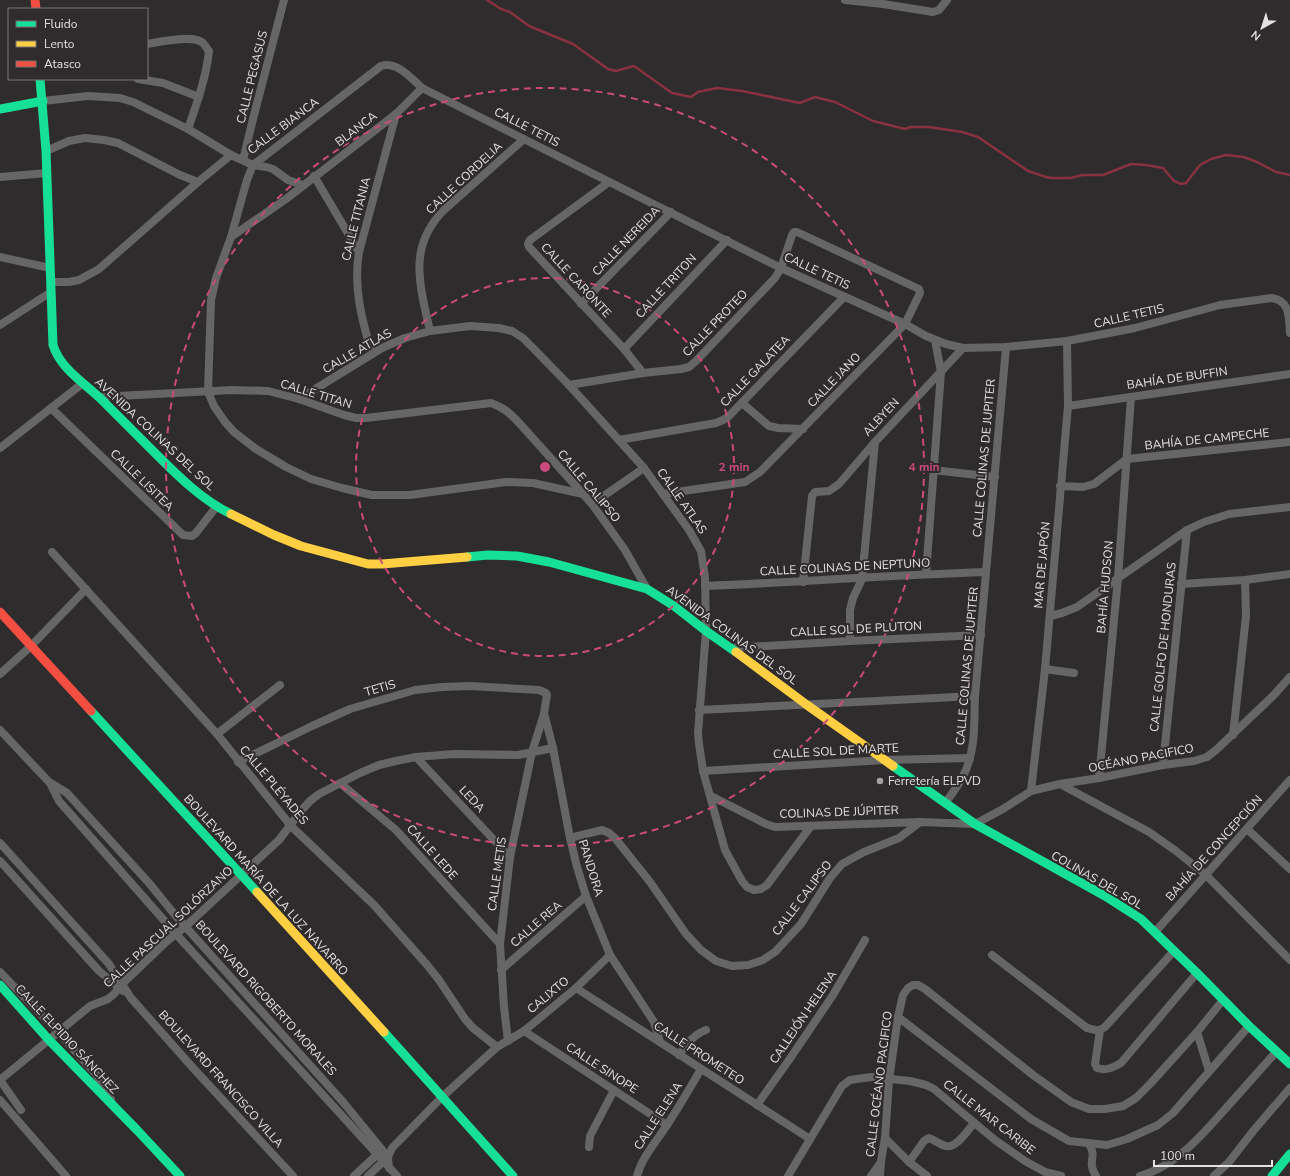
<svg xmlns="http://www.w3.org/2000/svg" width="1290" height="1176" viewBox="0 0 1290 1176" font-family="'Nunito Sans',sans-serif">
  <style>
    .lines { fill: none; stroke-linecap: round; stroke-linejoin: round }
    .stream { stroke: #883241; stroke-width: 2.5 }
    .street { stroke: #676666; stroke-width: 8 }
    .fast { stroke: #16e098; stroke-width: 9 }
    .slow { stroke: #ffcf43; stroke-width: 9 }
    .jam { stroke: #f24e42; stroke-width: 9 }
    .ring { fill: none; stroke: #ca4a7c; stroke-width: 2; stroke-dasharray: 7 5 }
    .poi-dot { fill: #a5a2a2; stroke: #302b2c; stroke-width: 1.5 }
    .labels { text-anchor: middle; stroke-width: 4; stroke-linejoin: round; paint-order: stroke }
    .street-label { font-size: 12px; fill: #e4e1e1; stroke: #302b2c }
    .poi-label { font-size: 12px; fill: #e4e1e1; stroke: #302b2c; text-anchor: start }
    .centre { fill: #ca4a7c; stroke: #302b2c; stroke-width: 2 }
    .ring-label { font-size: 12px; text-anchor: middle; font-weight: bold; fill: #ca4a7c; stroke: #302b2c; stroke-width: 4; stroke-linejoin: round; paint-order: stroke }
  </style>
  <rect width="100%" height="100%" fill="#2f2c2d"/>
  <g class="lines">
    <path class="stream" d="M487,0L501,9L510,12L529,26L573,44L608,69L616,71L634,66L672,93L691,97L698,92L717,88L742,91L800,103L815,97L835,102L873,121L905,129L910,127H929L962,132L978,137L1028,171L1046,177L1051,178H1071L1082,175H1103L1131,164L1146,165L1163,168L1174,181L1181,184L1186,183L1200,165L1211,159L1226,155L1244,157L1257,162L1276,172L1290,175"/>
    <g class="street">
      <path d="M845,0L883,4L933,12L939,10L947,0"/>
      <path d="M147,44C160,42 193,34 203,43C205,45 207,49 209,51C206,78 197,103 188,129"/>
      <path d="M138,79L163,83L199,97"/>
      <path d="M43,101L88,96L120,98L133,102L188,129L231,155L253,165L266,167L273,169L288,180L303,185"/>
      <path d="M46,151L69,141L85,138L104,140L118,143L180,175L198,182L231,155"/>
      <path d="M243,160L254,115L284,0"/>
      <path d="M253,165L381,66C397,61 411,78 422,88L781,268L905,324L926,336L946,344L963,348L1006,347L1067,341L1135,328L1220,305L1272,298C1290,301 1289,317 1290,333"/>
      <path d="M253,165L247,180L231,237L216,278L211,300L208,392L214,406L225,422L234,432L256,449L286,467L311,479L342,488L372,495H410L506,482L533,483L583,494"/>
      <path d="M314,176L359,252"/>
      <path d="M0,177L47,173"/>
      <path d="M609,182L530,240L528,244L529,247L624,349L643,373"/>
      <path d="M231,237L286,199L396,114L422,88"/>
      <path d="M0,257L50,268"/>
      <path d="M51,282H69L79,280L99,269L198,182"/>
      <path d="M581,304L671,212"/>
      <path d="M0,325L51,292"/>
      <path d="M430,331C420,286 407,247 444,210L524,139"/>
      <path d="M624,349L727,240"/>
      <path d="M372,354C362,321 353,287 359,252L396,114"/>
      <path d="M569,385L643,373L681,369L689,367L696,361L775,278L781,268L792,235L794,232H797L919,289L920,293L905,324L760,472L745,482L663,494"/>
      <path d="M99,397L232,390L268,391L299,399L344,415L356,418H366L491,403C505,408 511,414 521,425L592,504L625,550L647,589"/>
      <path d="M299,399L382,348L405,338L430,331L470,326L499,328L512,331L523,338L533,348L569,385L644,468L689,530L701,551L705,577L706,631L698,733L699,744L703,771L725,850L742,881L747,887L754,890L761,889L767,885L811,826"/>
      <path d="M742,403L769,426L778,428L803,429"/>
      <path d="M1068,406L1290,374"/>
      <path d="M51,408L183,535L192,536L196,533L216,507"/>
      <path d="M619,440L716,423L723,420L728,417L844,297"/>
      <path d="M0,448L83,383"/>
      <path d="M933,470L995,477"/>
      <path d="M1060,486L1083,487L1094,484L1127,459L1290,442"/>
      <path d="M592,504L644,468"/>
      <path d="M52,552L217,734L291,826L374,905L428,966L439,980L465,1019L473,1028L497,1047"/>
      <path d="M926,574L941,372L935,340"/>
      <path d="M803,582L812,496L815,492L829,491L839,484L875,442L963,348"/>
      <path d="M1181,584L1245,580L1290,574"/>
      <path d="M705,586C799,582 892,575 986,572"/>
      <path d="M1050,616L1062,613L1077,607L1187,530L1204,522L1229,514L1290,507"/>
      <path d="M850,641V610L853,598L862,579L875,442"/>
      <path d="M731,648L850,641L981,635"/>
      <path d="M1045,669L1074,673"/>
      <path d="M0,674L31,646L86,589"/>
      <path d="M699,710L975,696"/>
      <path d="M0,730L49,782L67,793L149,883L175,915L343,1102L388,1157L389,1168"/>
      <path d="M217,734L280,685"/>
      <path d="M1233,735L1246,616L1245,580"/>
      <path d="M416,757L510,857"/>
      <path d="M238,762L312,726L350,709L415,690L442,687L470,686L539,690L546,693L547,695L544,713L553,748L570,838L577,867L586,896L610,955L654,1022L660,1042"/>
      <path d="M1163,765L1187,530"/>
      <path d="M703,771L885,760L970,758"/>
      <path d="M1099,778L1118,578L1131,397"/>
      <path d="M50,783L59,801L176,934L397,1176"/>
      <path d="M340,783L396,830L500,944"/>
      <path d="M1060,784L1149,832L1176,851L1206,875L1290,960"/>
      <path d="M1031,791L1045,669L1068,406L1067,341"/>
      <path d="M711,796L766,824L775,827L920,822L975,824L1003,809L1031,791L1060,784L1099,778L1163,765L1194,761L1207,757L1216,750L1273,696L1290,677"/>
      <path d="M945,803C953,793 960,783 965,772C976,748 974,721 975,696L1006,347"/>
      <path d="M1247,829L1290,869"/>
      <path d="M570,838L602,830L609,833L615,838L650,882L686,934L701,950L716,961L732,966L748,965L763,960L775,952L801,924L830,878L842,864L864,852L899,838L920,822"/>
      <path d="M0,843L109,964L131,998L194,1069L293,1176"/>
      <path d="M0,861L99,971L123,991"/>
      <path d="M1155,932L1290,780"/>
      <path d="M992,955L1087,1028C1095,1030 1098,1032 1105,1027L1174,951"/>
      <path d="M501,970L586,896"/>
      <path d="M0,972L58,1032L95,1073L111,1099"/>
      <path d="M576,988L810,1139"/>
      <path d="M898,1017L1031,1119L1069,1141L1107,1145L1127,1139L1158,1125L1173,1113L1249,1026"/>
      <path d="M1100,1030L1095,1064L1097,1068C1106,1071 1112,1068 1121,1063L1197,973"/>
      <path d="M524,1031L667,1125"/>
      <path d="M1197,1032L1209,1071"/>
      <path d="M508,1041L504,1007L500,944L510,857L532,752L544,714"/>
      <path d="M679,1055C687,1044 693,1035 706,1030"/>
      <path d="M0,1080L90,1006L108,999L114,994L122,984L167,941L185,927L279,840L301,811L310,801L319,794L360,773L379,765L396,761L416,757L454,754L518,755L553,748"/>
      <path d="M0,1080L21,1110"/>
      <path d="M0,1100L66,1176"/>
      <path d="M757,1105L789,1060L833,995L865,940"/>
      <path d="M885,1138L909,1162L927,1176"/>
      <path d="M1089,1144C1098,1158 1086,1161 1096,1176"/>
      <path d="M589,1147L590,1136L614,1090"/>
      <path d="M909,1162L924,1141L929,1138C935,1140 940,1145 946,1146C956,1149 969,1129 974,1123"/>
      <path d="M354,1176L380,1152"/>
      <path d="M368,1176L388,1157L392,1148L442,1097L497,1047L524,1031L576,988L610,955"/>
      <path d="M637,1176C642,1157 656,1142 667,1125C679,1107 690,1088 701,1069"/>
      <path d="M788,1176L842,1086L850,1080L871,1077L910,1081L926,1085L934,1089L995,1140L1025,1161L1045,1172L1061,1176"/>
      <path d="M871,1176L881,1162"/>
      <path d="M880,1176L881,1161L885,1138L889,1080L898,1017L903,995L908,988L913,985H918L925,989L1033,1075L1071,1102L1089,1109H1105L1123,1106L1136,1098L1150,1084L1197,1032L1223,1000"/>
      <path d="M1140,1176C1178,1165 1202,1135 1227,1107C1243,1089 1260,1070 1276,1052"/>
      <path d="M1214,1176L1229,1162L1254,1130L1290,1088"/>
    </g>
    <g class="fast">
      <path d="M40,79L46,151L53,345C61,370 85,383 103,401C120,418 138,436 155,453C178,476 202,500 231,514"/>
      <path d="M0,109L43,101"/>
      <path d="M467,557L488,555L517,556L549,562L647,589L674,606L706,631L736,652"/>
      <path d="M91,711L257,892"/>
      <path d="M893,766L975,824L1105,896L1141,919L1197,973L1249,1026L1290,1064"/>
      <path d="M0,985L49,1040L137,1130L180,1176"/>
      <path d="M384,1032L513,1176"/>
      <path d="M1272,1176L1290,1154"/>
    </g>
    <g class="slow">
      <path d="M231,514L274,535L301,546L368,564H382L467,557"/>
      <path d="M736,652L807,705L893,766"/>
      <path d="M257,892L384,1032"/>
    </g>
    <g class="jam">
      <path d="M35,0L36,9"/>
      <path d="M0,612L91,711"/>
    </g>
  </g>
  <g class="ring">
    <circle cx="545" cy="467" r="189"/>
    <circle cx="545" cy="467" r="379"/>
  </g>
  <circle class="poi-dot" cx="880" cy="781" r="4"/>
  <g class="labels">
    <g class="street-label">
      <text transform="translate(252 77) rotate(-76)" y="4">CALLE PEGASUS</text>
      <text transform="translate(283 126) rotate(-37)" y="4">CALLE BIANCA</text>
      <text transform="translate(527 127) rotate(27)" y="4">CALLE TETIS</text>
      <text transform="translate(356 129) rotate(-37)" y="4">BLANCA</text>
      <text transform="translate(464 178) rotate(-43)" y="4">CALLE CORDELIA</text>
      <text transform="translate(356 219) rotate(-76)" y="4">CALLE TITANIA</text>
      <text transform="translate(626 241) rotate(-46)" y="4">CALLE NEREIDA</text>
      <text transform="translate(817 271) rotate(25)" y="4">CALLE TETIS</text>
      <text transform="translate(576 280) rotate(47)" y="4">CALLE CARONTE</text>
      <text transform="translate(666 286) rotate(-47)" y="4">CALLE TRITON</text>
      <text transform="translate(1129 316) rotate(-13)" y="4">CALLE TETIS</text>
      <text transform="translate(715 323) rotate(-46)" y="4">CALLE PROTEO</text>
      <text transform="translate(357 351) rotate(-30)" y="4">CALLE ATLAS</text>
      <text transform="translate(755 371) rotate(-46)" y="4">CALLE GALATEA</text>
      <text transform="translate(1177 378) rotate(-8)" y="4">BAHÍA DE BUFFIN</text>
      <text transform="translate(834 380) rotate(-46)" y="4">CALLE JANO</text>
      <text transform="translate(316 394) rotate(17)" y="4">CALLE TITAN</text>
      <text transform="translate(881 417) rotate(-47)" y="4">ALBYEN</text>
      <text transform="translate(155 434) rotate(43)" y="4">AVENIDA COLINAS DEL SOL</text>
      <text transform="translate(1207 439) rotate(-6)" y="4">BAHÍA DE CAMPECHE</text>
      <text transform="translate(984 458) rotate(-85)" y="4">CALLE COLINAS DE JUPITER</text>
      <text transform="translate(142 480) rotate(44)" y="4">CALLE LISITEA</text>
      <text transform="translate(589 486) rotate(50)" y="4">CALLE CALIPSO</text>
      <text transform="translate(682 501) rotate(55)" y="4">CALLE ATLAS</text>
      <text transform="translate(1042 565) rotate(-85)" y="4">MAR DE JAPÓN</text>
      <text transform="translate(845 567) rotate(-3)" y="4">CALLE COLINAS DE NEPTUNO</text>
      <text transform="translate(1105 587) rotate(-85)" y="4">BAHÍA HUDSON</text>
      <text transform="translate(856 629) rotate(-3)" y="4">CALLE SOL DE PLUTON</text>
      <text transform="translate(732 635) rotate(36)" y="4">AVENIDA COLINAS DEL SOL</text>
      <text transform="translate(1163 647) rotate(-84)" y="4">CALLE GOLFO DE HONDURAS</text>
      <text transform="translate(967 666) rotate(-85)" y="4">CALLE COLINAS DE JUPITER</text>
      <text transform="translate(380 688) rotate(-16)" y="4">TETIS</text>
      <text transform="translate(836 751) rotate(-3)" y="4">CALLE SOL DE MARTE</text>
      <text transform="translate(1141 758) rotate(-11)" y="4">OCÉANO PACIFICO</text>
      <text transform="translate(274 785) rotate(50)" y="4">CALLE PLÉYADES</text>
      <text transform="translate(472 799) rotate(47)" y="4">LEDA</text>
      <text transform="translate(839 812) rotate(-2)" y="4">COLINAS DE JÚPITER</text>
      <text transform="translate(1214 848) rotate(-48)" y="4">BAHÍA DE CONCEPCIÓN</text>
      <text transform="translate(432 852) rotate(48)" y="4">CALLE LEDE</text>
      <text transform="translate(591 868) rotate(73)" y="4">PANDORA</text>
      <text transform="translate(497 874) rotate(-82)" y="4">CALLE METIS</text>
      <text transform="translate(1097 880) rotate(30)" y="4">COLINAS DEL SOL</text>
      <text transform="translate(266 885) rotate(48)" y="4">BOULEVARD MARÍA DE LA LUZ NAVARRO</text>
      <text transform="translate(802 898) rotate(-53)" y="4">CALLE CALIPSO</text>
      <text transform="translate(536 924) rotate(-41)" y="4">CALLE REA</text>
      <text transform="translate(168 927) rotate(-43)" y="4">CALLE PASCUAL SOLÓRZANO</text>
      <text transform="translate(548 995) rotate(-40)" y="4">CALIXTO</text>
      <text transform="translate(266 998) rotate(48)" y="4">BOULEVARD RIGOBERTO MORALES</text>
      <text transform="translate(803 1017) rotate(-56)" y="4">CALLEJÓN HELENA</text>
      <text transform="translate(67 1039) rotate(47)" y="4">CALLE ELPIDIO SÁNCHEZ</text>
      <text transform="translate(699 1053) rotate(33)" y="4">CALLE PROMETEO</text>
      <text transform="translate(602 1068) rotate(33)" y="4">CALLE SINOPE</text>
      <text transform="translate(221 1079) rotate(48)" y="4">BOULEVARD FRANCISCO VILLA</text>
      <text transform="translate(879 1084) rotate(-83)" y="4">CALLE OCÉANO PACIFICO</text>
      <text transform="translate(658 1116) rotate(-57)" y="4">CALLE ELENA</text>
      <text transform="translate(989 1117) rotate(38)" y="4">CALLE MAR CARIBE</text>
    </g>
    <g class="poi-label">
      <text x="888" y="785">Ferretería ELPVD</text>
    </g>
  </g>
  <circle cx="545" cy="467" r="6" class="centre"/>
  <g class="ring-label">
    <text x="734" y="471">2 min</text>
    <text x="924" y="471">4 min</text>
  </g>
  <rect x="8" y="8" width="140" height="72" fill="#302b2c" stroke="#787474"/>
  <rect x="16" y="21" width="20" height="6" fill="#16e098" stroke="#787474"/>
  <text x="44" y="28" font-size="12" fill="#e4e1e1">Fluido</text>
  <rect x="16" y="41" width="20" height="6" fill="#ffcf43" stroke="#787474"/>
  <text x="44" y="48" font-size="12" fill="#e4e1e1">Lento</text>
  <rect x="16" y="61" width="20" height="6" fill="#f24e42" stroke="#787474"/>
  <text x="44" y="68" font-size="12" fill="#e4e1e1">Atasco</text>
  <g transform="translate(1262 28) rotate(219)" stroke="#302b2c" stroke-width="3" paint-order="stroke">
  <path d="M0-3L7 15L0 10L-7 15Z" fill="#e4e1e1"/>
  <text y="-6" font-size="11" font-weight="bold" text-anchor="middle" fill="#e4e1e1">N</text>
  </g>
  <path d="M1154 1160v6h118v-6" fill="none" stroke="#e4e1e1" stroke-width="2"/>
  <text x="1160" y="1160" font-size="12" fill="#e4e1e1" stroke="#302b2c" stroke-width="3" paint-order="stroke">100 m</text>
</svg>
